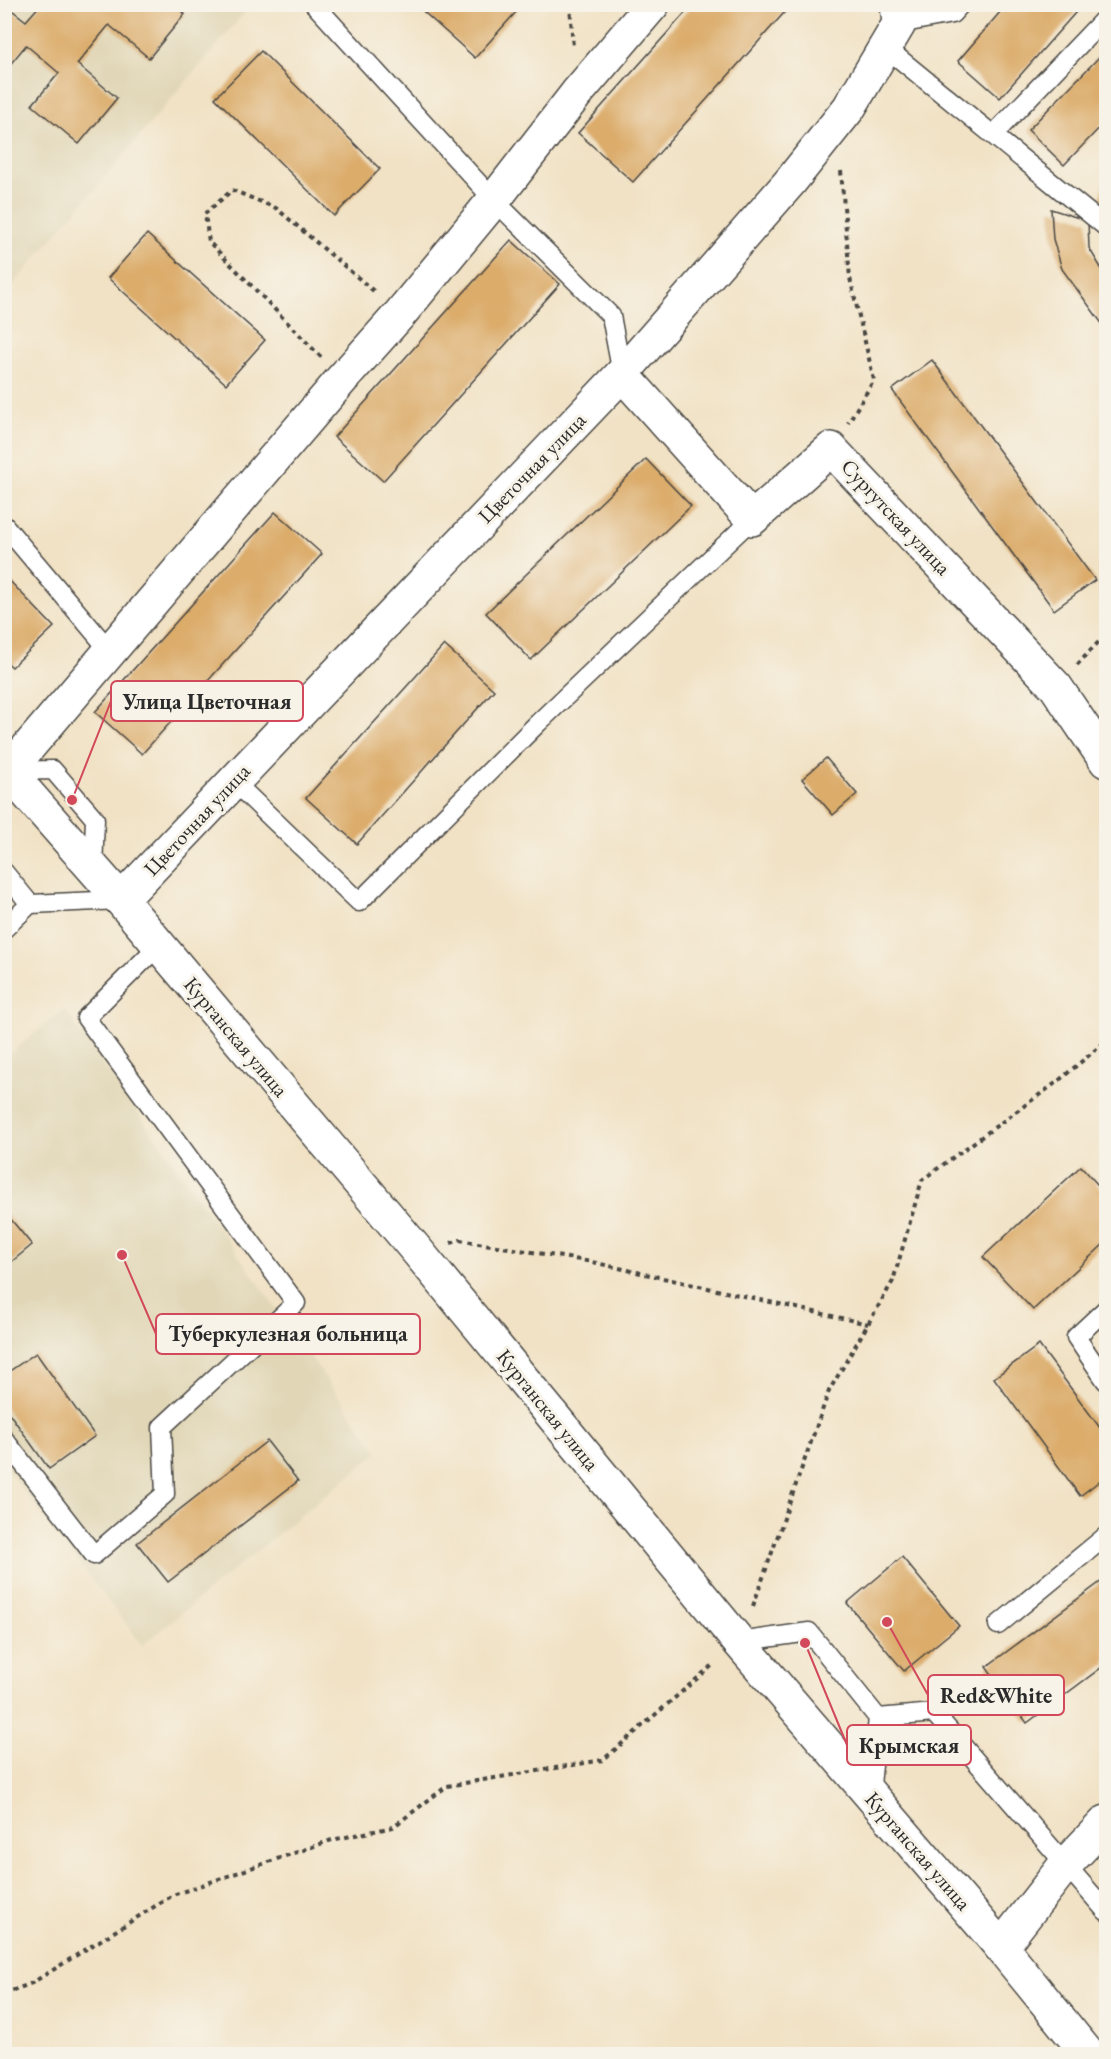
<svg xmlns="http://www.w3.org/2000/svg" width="1111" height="2059" viewBox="0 0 1111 2059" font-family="'EB Garamond',serif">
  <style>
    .built { fill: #e1d7b7 }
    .building { fill: #dbac6a }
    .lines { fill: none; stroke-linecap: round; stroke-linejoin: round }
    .lane-casing { stroke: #494642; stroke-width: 21 }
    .street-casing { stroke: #494642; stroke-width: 36 }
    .secondary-casing { stroke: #494642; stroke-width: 36 }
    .path { stroke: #494642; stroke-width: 4; stroke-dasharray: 4.5 4.5; stroke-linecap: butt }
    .lane { stroke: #fff; stroke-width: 18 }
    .street { stroke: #fff; stroke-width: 33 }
    .secondary { stroke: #fff; stroke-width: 33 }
    .labels { text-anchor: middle; stroke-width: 6; stroke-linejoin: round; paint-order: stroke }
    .street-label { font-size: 21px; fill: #2b2b2b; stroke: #f7f3e8 }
    .leader { fill: none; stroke: #d1495b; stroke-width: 2 }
    .callout-dot { fill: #d1495b; stroke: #f7f3e8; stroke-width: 2 }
    .callout { fill: #f7f3e8; stroke: #d1495b; stroke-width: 2 }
    .callout-label { font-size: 22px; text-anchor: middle; font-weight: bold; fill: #2b2b2b }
  </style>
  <rect width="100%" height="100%" fill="#f7f3e8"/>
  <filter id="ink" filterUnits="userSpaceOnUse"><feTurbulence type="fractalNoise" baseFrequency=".0167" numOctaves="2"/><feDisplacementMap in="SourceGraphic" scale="12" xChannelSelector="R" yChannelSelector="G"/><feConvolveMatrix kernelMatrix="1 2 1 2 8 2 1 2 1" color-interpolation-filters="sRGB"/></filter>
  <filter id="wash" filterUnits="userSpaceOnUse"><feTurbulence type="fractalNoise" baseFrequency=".008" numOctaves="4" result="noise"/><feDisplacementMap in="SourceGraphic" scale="24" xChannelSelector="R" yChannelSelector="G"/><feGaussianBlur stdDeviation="1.35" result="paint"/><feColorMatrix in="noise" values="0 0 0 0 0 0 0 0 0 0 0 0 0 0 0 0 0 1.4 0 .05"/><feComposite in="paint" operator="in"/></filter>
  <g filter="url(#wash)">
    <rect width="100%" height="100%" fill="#f1e2c5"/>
    <g class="built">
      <path d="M5,5H251L5,294Z"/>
      <path d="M64,1009L378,1452L142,1645L5,1466V1058Z"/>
    </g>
    <g id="blocks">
      <g class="building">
        <path d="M4,4L26,21L41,4H174L185,14L149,58L109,25L77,64L117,98L79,144L32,105L59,73L26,45L4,72Z"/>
        <path d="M415,4H507L516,12L475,58Z"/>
        <path d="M693,4H792L633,182L578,133Z"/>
        <path d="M1007,4H1083L1000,98L958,61Z"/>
        <path d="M1106,50V121L1064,165L1028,130Z"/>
        <path d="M261,51L380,169L334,216L215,98Z"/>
        <path d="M1106,176V208L1098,206Z"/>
        <path d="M1051,209L1088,221L1089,248L1106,276V329L1062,269L1053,239Z"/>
        <path d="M147,234L265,340L226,384L108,278Z"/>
        <path d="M511,240L560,284L383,481L334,437Z"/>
        <path d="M932,360L1095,580L1054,610L892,390Z"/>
        <path d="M646,459L691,506L531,660L486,613Z"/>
        <path d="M275,512L322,554L142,754L95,712Z"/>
        <path d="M4,575L54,627L12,667L4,660Z"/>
        <path d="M444,645L494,690L357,844L306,798Z"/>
        <path d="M826,758L857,794L833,815L802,779Z"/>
        <path d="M1081,1166L1106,1194V1242L1033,1310L983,1257Z"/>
        <path d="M4,1211L32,1245L4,1268Z"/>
        <path d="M1039,1345L1106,1436V1476L1080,1496L994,1378Z"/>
        <path d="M36,1353L95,1436L49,1469L4,1406V1375Z"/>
        <path d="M267,1441L298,1481L168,1582L137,1543Z"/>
        <path d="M902,1557L959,1626L904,1671L847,1603Z"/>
        <path d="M1106,1578V1664L1027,1723L986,1667Z"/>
      </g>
    </g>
  </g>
  <g filter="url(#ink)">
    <use href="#blocks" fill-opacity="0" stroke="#494642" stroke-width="1.5"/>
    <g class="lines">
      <defs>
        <g id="lane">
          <path d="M314,4L494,200L611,316L622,374"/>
          <path d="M899,24L952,14L961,4"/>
          <path d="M885,47L1106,227"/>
          <path d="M993,135L1106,17"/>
          <path d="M4,525L110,651"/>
          <path d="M6,771L53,770L95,819L93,869"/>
          <path d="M233,781L359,902L538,723L752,519"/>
          <path d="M4,872L30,904L121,900"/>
          <path d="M4,929L30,904"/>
          <path d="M1106,1309L1076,1337L1106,1381"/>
          <path d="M4,1439L94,1555L165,1494L162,1427L296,1303L86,1018L159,945"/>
          <path d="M998,1625L1106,1536"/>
          <path d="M739,1642L809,1632L878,1718L870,1794"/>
          <path d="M878,1718L934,1713L1106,1911"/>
        </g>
        <g id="street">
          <path d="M622,374L752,519L831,449L1056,687L1106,761"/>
          <path d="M8,771L342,379L400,314L494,200L577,93L653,4"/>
          <path d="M121,900L622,374L790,182L849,108L899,24L897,4"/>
          <path d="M1001,1947L1065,1865L1106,1822"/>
        </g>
        <path id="secondary" d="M4,767L121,900L418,1252L739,1642L1001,1947L1088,2054"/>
      </defs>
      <use href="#lane" class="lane-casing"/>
      <use href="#street" class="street-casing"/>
      <use href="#secondary" class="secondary-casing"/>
      <g class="path">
        <path d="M570,4L573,48"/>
        <path d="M841,171L850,278L874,380L848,423"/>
        <path d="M321,357L209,242L205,214L232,190L276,208L376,293"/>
        <path d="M1077,665L1106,634"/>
        <path d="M451,1243L460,1240L592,1262L868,1324"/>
        <path d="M753,1606L829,1391L893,1281L922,1180L1057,1082L1106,1041"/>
        <path d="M4,1994L32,1983L173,1895L332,1840L393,1827L447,1786L603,1760L715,1663"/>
      </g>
      <use href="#lane" class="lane"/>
      <use href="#street" class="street"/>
      <use href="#secondary" class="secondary"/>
    </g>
  </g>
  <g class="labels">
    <g class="street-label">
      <text transform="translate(532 468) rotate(-46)" y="7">Цветочная улица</text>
      <text transform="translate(896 517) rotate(47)" y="7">Сургутская улица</text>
      <text transform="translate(197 820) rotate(-47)" y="7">Цветочная улица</text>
      <text transform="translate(236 1037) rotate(50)" y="7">Курганская улица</text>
      <text transform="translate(548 1410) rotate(51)" y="7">Курганская улица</text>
      <text transform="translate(918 1851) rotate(49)" y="7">Курганская улица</text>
    </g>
  </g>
  <path class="leader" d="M72 800L111 701M122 1255L156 1334M887 1622L928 1695M805 1643L847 1745"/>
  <g class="callout-dot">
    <circle cx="72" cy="800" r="6"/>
    <circle cx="122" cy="1255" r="6"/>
    <circle cx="887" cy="1622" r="6"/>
    <circle cx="805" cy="1643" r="6"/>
  </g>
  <g class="callout">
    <rect x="111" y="681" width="192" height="40" rx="6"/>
    <rect x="156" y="1314" width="264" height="40" rx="6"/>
    <rect x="928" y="1675" width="136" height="40" rx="6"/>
    <rect x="847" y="1725" width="124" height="40" rx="6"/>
  </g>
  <g class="callout-label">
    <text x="207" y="709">Улица Цветочная</text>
    <text x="288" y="1341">Туберкулезная больница</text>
    <text x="996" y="1703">Red&amp;White</text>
    <text x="909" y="1753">Крымская</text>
  </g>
  <rect width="1111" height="2059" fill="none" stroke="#f7f3e8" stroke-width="24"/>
</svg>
